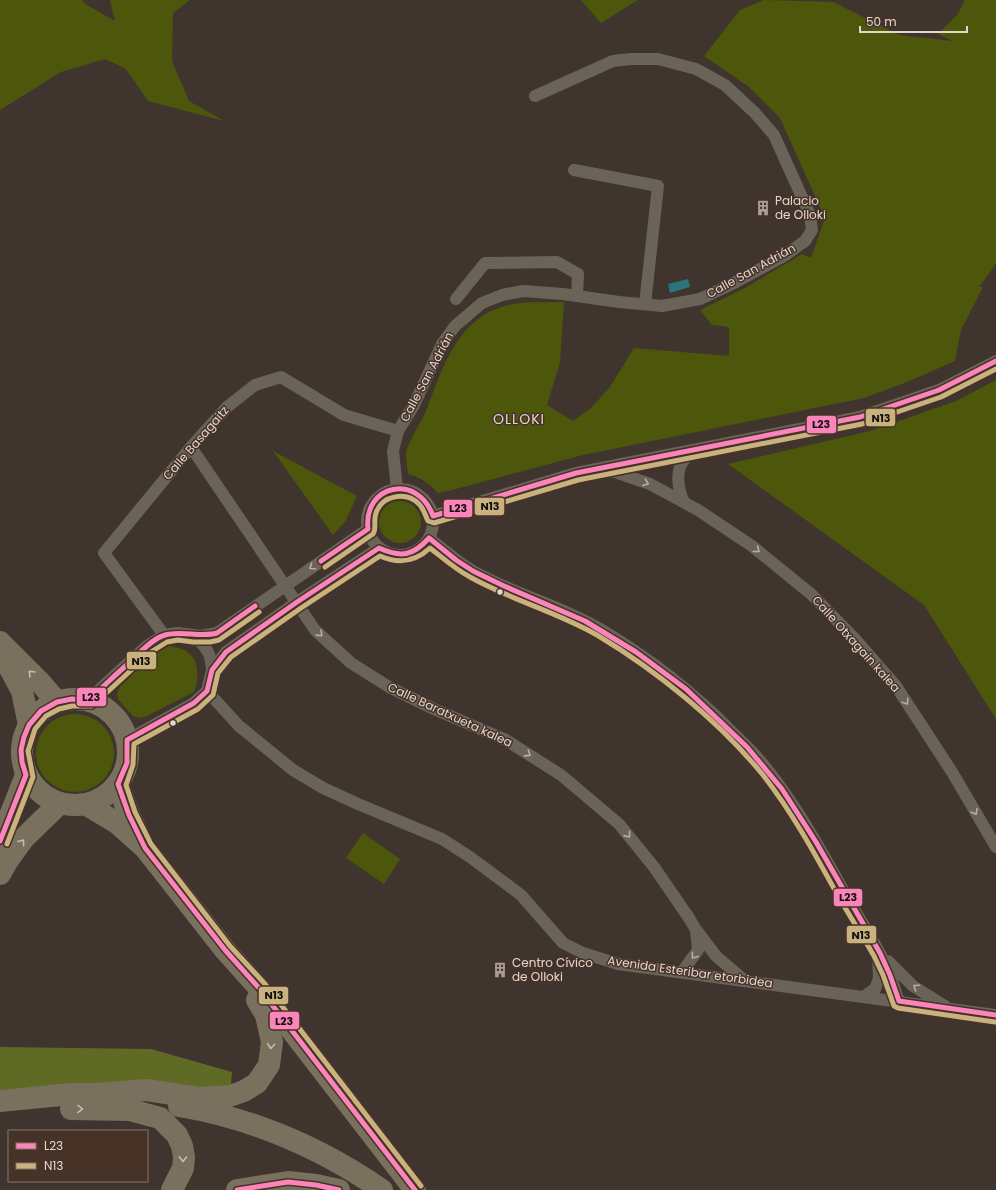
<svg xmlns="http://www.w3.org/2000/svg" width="996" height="1190" viewBox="0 0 996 1190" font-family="Poppins,sans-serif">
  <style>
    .green { fill: #4c570b }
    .forest { fill: #5f6a25 }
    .water { fill: #2b737d }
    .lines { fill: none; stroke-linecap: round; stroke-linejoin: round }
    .street { stroke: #6a6458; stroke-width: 12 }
    .highway { stroke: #79705e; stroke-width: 22 }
    .bus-1-casing { stroke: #473227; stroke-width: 8 }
    .bus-2-casing { stroke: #473227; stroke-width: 8 }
    .bus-1 { stroke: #fb84ba; stroke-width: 5 }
    .bus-2 { stroke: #cab27e; stroke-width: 5 }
    .oneway { stroke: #b9aea5 }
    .oneway2 { stroke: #c8bcb3 }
    .bus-dot { fill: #e3d6cf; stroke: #473227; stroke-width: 1.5 }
    .labels { text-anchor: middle; stroke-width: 3; stroke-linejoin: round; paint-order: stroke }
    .poi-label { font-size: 12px; fill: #e3d6cf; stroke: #473227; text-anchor: start }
    .street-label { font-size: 12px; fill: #e3d6cf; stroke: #473227 }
    .quarter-label { font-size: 14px; letter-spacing: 1px; fill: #e3d6cf; stroke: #473227 }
    .line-badge { stroke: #473227; stroke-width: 1.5 }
    .pale-badge-label { font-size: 11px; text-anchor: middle; font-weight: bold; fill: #111 }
  </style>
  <rect width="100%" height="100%" fill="#40342e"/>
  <g class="green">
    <path d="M0,0H82L87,5L115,21L110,0H190L173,13L172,61L189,101L224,121L148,101L126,69L105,59L61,72L0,110Z"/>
    <path d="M581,0H638L601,23Z"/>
    <path d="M764,0L833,2L899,35L953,41L938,34L958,14L965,0H996V264L979,287H983L961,330L955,361L907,382L864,398L583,455L452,490L438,493C429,483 420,477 408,474C407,467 406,459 406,453C407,444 423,419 427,409C444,364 460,312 515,304C531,301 548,303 564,302L560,362L547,405L573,421L591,408L610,387L634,348L729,356V327L712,325L700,310L745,288L802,254L811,258L825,218L780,118L749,87L704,56L740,10Z"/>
    <path d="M996,380V719L924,605L728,464L870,431L956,401Z"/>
    <path d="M273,451L357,496L345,522L333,535Z"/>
    <circle cx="400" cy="522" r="21"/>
    <path d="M169,646C173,647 177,647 181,649C200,655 200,677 194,692L145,717L139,718L133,716L118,699L117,694L120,687L153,654Z"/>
    <circle cx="75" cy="753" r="39"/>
    <path d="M363,833L400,859L384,884L346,858Z"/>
  </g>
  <path class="forest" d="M0,1047L151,1049L232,1072L230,1096L0,1101Z"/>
  <path class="water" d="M688,279L690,287L670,293L668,284Z"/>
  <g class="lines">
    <g class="street">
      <path d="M574,170L658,186L645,304"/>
      <path d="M456,299L485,263L557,262L578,274L577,296"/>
      <path d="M191,447L315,630L351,663L389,687L434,709L506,740L561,775L619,824L654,867L689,918L696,930L698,950L682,972"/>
      <path d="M604,471L615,472L650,484L698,510L752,546L811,594L855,639L896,686L952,772L996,847"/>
      <path d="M397,489L393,451L398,431L414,405L442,344L455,326L482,303L502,295L523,291L563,294L619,302L662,306L700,299L734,283L784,256L805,241L812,230L810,215L774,135L755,113L725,85L696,69L658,59H631L613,61L535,96"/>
      <circle cx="400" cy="522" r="33"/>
      <path d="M684,502C678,490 675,471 684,460C686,456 690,453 693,450"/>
      <path d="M433,516L576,473L860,417L939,390L996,361"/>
      <path d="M429,538C443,549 457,562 473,571C513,594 560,605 600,629C649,658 693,692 732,732C740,740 749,748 756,756C793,798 820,849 847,897C861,922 878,946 889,972C893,981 895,992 899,1001"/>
      <path d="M164,635L104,553L191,447L227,407L255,385L281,377L344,415L398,431"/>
      <path d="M193,635C206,647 211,652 212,670"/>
      <path d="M207,691L239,726L293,770L323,788L358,804L442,839L470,857L521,895L563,943L583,953L618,964L996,1015"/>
      <path d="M88,700L147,646L164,635L178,633L201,636L217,633L368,529"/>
      <path d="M127,740L194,703L207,691L212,670L226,652L297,602L379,548"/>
      <path d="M697,931L716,956L745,981"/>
      <path d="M888,961L913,986L945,1006"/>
      <path d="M863,997L875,989L879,978L878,954"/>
    </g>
    <g class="highway">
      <path d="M0,642L39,681L57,702"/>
      <path d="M2,654L22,691L29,725"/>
      <circle cx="75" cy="752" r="53"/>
      <path d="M118,784L129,815L141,840"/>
      <path d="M87,805L117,823L145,848L225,950L259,988L415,1190"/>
      <path d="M0,841L26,775"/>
      <path d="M0,874L8,860L24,838L59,804"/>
      <path d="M0,1101L71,1094H98L146,1090L199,1098L230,1096L244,1091L257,1083L269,1065L272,1042L266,1015L257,1000"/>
      <path d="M179,1106C251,1118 321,1148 382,1190"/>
      <path d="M71,1109L130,1110L160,1118L177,1135L182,1146L184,1157L183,1168L172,1190"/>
      <path d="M237,1190L288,1182L316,1185L339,1190"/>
    </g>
    <defs>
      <g id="bus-1">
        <path d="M321,561L368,529C363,484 418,473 433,516L576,473L860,417L939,390L996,361"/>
        <path d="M0,841L26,775L22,762L21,750L24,737L29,725L41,711L57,702L72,699L88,700C102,688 115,675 129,663C138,654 153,638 165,635C182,630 200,638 217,633L255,606"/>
        <path d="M237,1190L288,1182L316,1185L339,1190"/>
        <path d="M415,1190L259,988L225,950L145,848L129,815L118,784L127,763V740L194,703L207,691L212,670L226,652L297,602L379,548C401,558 413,556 429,538L456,560L473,571L504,586L585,621L636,652L686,689L747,747L782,789L816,842L880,953L890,975L899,1001L996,1015"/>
      </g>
      <g id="bus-2">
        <path d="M325,567L373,534C377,528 373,520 376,513C382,495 406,491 419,504C424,509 425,515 428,521L434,523L578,480L862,424L941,397L996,369"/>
        <path d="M7,844L33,777L28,751L35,729L46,716L59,709L72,706H92L151,652L167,642L178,640L193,642H210L219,640L259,612"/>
        <path d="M421,1186L265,984L230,946L151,844L135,812L126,785L133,765L134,744L198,709L213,695L218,673L231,657L301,608L380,556C398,564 415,562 430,548C443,558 455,569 470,577C511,600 557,612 597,635C657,671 719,721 763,775C792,812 815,854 837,894C849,915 862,935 874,956L883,975L894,1006L898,1008L995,1022"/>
      </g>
    </defs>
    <use href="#bus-1" class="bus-1-casing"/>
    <use href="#bus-2" class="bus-2-casing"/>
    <use href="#bus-1" class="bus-1"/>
    <use href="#bus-2" class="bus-2"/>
  </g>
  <defs><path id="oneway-chevron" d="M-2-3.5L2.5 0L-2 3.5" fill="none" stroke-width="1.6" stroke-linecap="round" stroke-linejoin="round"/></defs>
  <g class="oneway">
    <use href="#oneway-chevron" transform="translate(646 483) rotate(20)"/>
    <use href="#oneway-chevron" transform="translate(757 550) rotate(38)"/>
    <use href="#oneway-chevron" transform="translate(312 567) rotate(145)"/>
    <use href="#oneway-chevron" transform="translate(320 634) rotate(44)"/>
    <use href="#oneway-chevron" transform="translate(906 702) rotate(56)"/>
    <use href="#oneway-chevron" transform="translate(528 754) rotate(33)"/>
    <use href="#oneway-chevron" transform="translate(975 812) rotate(60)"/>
    <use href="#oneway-chevron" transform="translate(628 835) rotate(51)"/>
    <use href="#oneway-chevron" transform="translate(694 956) rotate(126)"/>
    <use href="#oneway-chevron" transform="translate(916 987) rotate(-145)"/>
  </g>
  <g class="oneway2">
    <use href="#oneway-chevron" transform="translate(31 673) rotate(-135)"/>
    <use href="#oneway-chevron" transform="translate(22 842) rotate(-53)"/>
    <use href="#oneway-chevron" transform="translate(271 1046) rotate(94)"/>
    <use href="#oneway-chevron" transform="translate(80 1109) rotate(1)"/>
    <use href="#oneway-chevron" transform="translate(183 1159) rotate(90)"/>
  </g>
  <defs>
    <symbol id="building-bare" viewBox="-9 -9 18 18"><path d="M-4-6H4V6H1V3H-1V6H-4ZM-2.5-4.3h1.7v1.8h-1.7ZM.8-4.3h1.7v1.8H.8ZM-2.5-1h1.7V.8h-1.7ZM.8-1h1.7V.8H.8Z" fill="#aa9d97" stroke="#473227" stroke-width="2.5" paint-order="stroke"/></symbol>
  </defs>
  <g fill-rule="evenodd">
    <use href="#building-bare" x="752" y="197" width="22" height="22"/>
    <use href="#building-bare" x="489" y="959" width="22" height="22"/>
  </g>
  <g class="bus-dot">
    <circle cx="500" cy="592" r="3.5"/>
    <circle cx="173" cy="723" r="3.5"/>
  </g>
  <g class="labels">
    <g class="poi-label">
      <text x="775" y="205">Palacio<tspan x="775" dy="14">de Olloki</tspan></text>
      <text x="512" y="967">Centro Cívico<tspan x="512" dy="14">de Olloki</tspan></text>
    </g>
    <g class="street-label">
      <text transform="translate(751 271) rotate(-29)" y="4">Calle San Adrián</text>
      <text transform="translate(427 377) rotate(-62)" y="4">Calle San Adrián</text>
      <text transform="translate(196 443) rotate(-49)" y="4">Calle Basagaitz</text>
      <text transform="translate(856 644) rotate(48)" y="4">Calle Otxagain kalea</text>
      <text transform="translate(450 715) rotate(25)" y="4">Calle Baratxueta kalea</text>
      <text transform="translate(690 972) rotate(8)" y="4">Avenida Esteribar etorbidea</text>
    </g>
    <g class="quarter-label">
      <text x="519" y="424">OLLOKI</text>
    </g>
  </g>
  <g class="line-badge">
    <rect x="865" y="408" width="31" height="19" rx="4" fill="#cab27e"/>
    <rect x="806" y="415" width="31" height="19" rx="4" fill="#fb84ba"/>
    <rect x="474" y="497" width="31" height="19" rx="4" fill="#cab27e"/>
    <rect x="443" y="499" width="30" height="19" rx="4" fill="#fb84ba"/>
    <rect x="126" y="651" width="31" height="19" rx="4" fill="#cab27e"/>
    <rect x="76" y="687" width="31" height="20" rx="4" fill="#fb84ba"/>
    <rect x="833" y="888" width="30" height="19" rx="4" fill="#fb84ba"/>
    <rect x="846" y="925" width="31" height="19" rx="4" fill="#cab27e"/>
    <rect x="258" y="986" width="31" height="19" rx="4" fill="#cab27e"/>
    <rect x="269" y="1011" width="31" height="19" rx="4" fill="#fb84ba"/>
  </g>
  <g class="pale-badge-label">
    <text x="881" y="422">N13</text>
    <text x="821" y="428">L23</text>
    <text x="490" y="510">N13</text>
    <text x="458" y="512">L23</text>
    <text x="141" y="665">N13</text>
    <text x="91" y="701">L23</text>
    <text x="848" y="901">L23</text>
    <text x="861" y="939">N13</text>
    <text x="274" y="999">N13</text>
    <text x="284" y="1025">L23</text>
  </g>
  <rect x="8" y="1130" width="140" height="52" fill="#473227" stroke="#85746a"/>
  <rect x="16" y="1143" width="20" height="6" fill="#fb84ba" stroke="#85746a"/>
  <text x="44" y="1150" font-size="12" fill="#e3d6cf">L23</text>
  <rect x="16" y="1163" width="20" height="6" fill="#cab27e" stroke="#85746a"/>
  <text x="44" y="1170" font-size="12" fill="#e3d6cf">N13</text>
  <path d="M860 26v6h107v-6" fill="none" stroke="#e3d6cf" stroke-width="2"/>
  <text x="866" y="26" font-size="12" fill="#e3d6cf" stroke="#473227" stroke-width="3" paint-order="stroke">50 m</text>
</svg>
